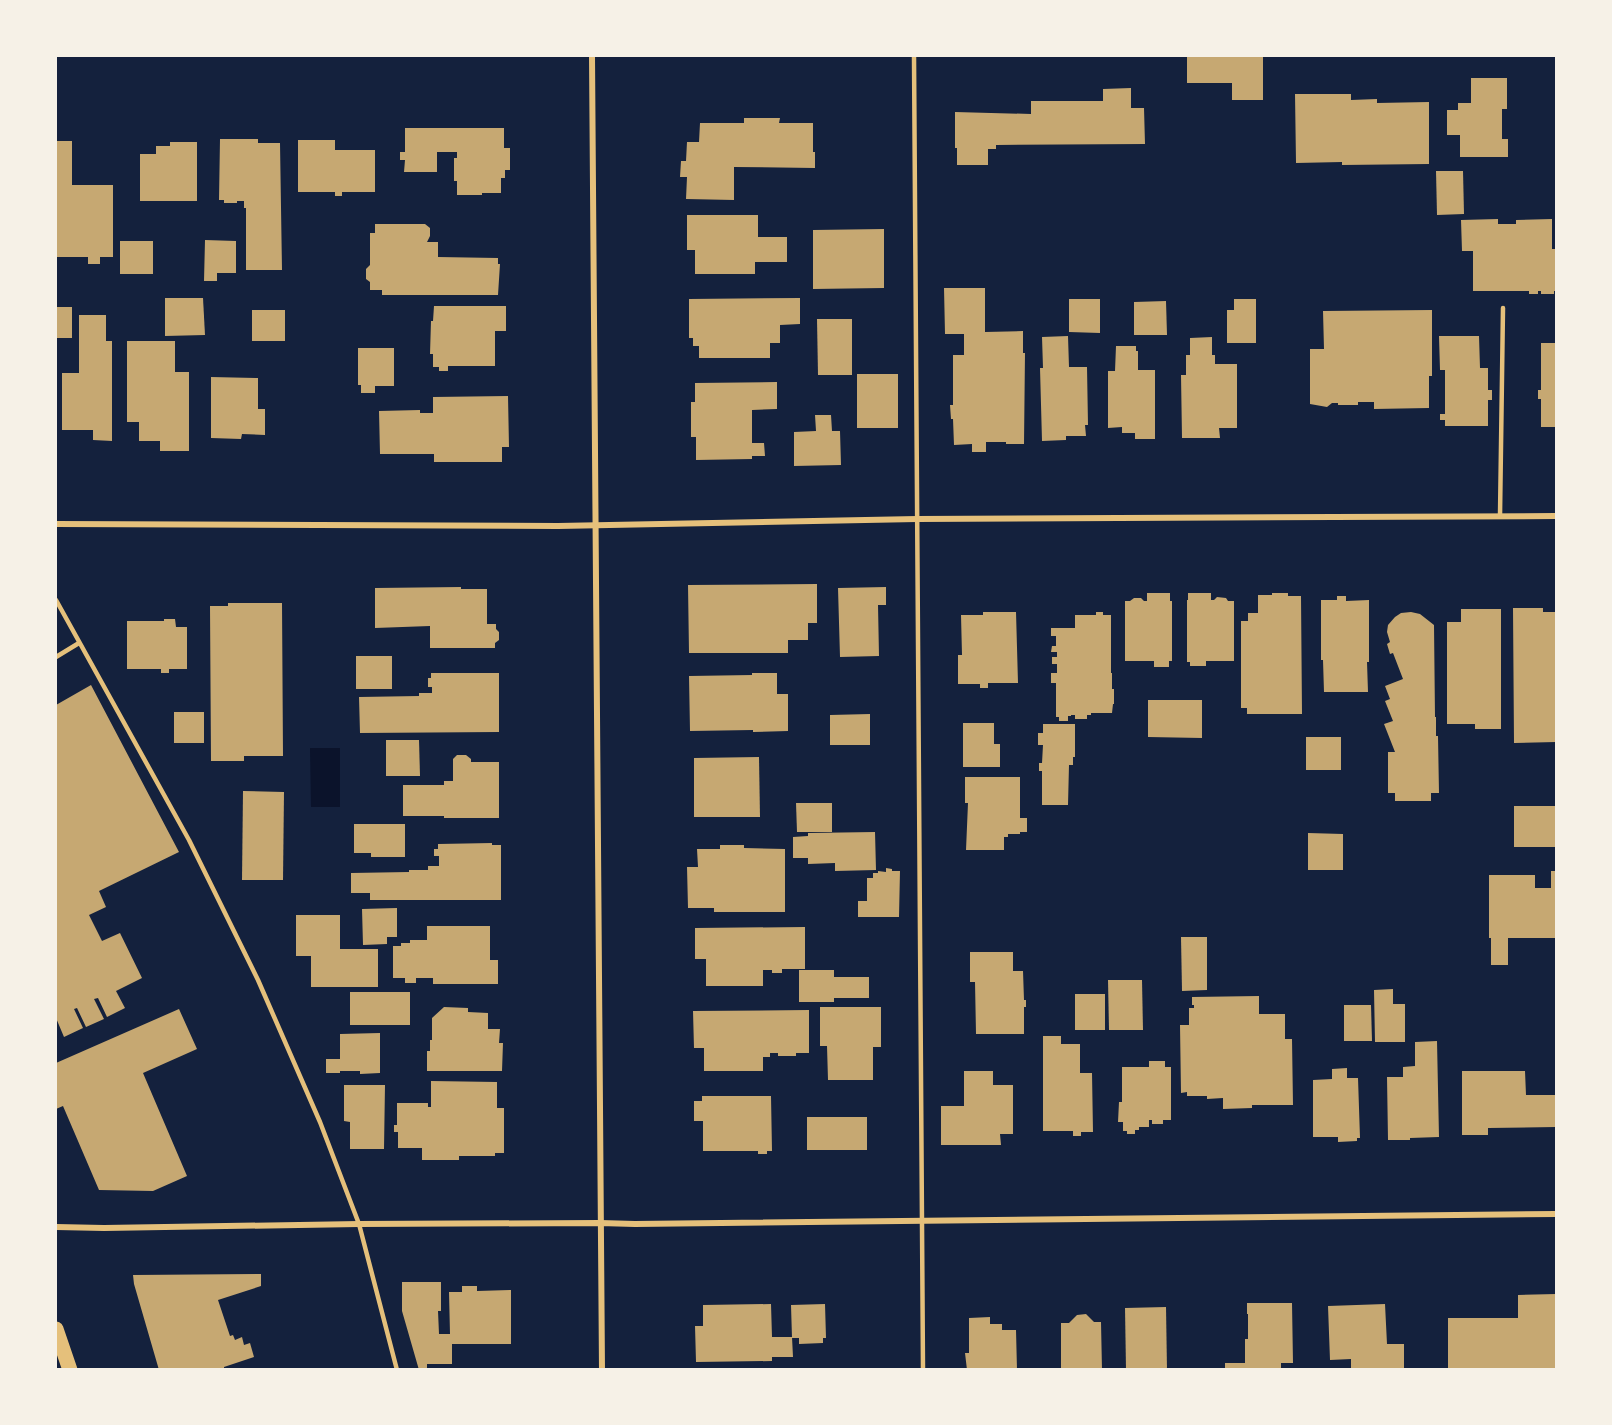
<svg xmlns="http://www.w3.org/2000/svg" width="1612" height="1425" viewBox="0 0 1612 1425" font-family="'Varela Round',sans-serif">
  <style>
    .water { fill: #0b132b }
    .building { fill: #c6a872 }
    .lines { fill: none; stroke-linecap: round; stroke-linejoin: round }
    .service { stroke: #e5c07b; stroke-width: 4.5 }
    .minor { stroke: #e5c07b; stroke-width: 6 }
    .primary { stroke: #e5c07b; stroke-width: 15 }
  </style>
  <rect width="100%" height="100%" fill="#14213d"/>
  <path class="water" d="M310,748H340V807H311Z"/>
  <g class="building">
    <path d="M1187,56H1263V100H1232V83H1187Z"/>
    <path d="M1471,78H1507V109H1502V139H1508V157H1460V135H1447V110H1458V103H1471Z"/>
    <path d="M1131,88V108H1144L1145,144L996,145V149H988V165H957V148H955V112L1031,114V101H1103V89Z"/>
    <path d="M1295,94H1351V100L1377,99V103L1429,102V164L1342,165V162L1296,163Z"/>
    <path d="M744,118H780L779,123H813V152H815V168L734,167V200L686,199L687,177H680L681,161H686L687,142H699L700,123H744Z"/>
    <path d="M405,128H504V148H510V170H505V178H501V193H482V195H457V181H454V158H457V152H437V172H404L405,160H400V152H405Z"/>
    <path d="M220,139H258V143H280L282,270H246V208H244V201H237V203H224V200H219Z"/>
    <path d="M298,140H335V150H375V192H342V196H335V192H298Z"/>
    <path d="M56,141H72V185H113V257H100V264H88V257H56Z"/>
    <path d="M170,142H197V201H140V154H156V146H170Z"/>
    <path d="M1436,171H1463L1464,214L1437,215Z"/>
    <path d="M687,215H758V237H787V262H755V274H695V250H687Z"/>
    <path d="M1498,219V224H1516V220L1552,219V249H1556V291H1554V294H1541V291H1538V294H1529V291H1473V251H1462L1461,220Z"/>
    <path d="M375,224H425L430,228V236L427,242H438V257L498,258V264H500L498,295H382V290H370V282L366,279V269L370,265V233H375Z"/>
    <path d="M884,229V288L813,289V230Z"/>
    <path d="M205,240L236,241V273H217V281H204Z"/>
    <rect x="120" y="241" width="33" height="33"/>
    <path d="M944,288H985V332L1023,331V353H1025L1024,444H1006V442H986V452H972V444L954,445L953,419H951L950,405H953V355H964V334H945Z"/>
    <path d="M165,298H203L205,335L165,336Z"/>
    <path d="M800,298V324L780,325V343H770V358H699V346H693V338H689V299Z"/>
    <path d="M1069,299H1100V333L1069,332Z"/>
    <path d="M1234,299H1256V343H1227V310H1234Z"/>
    <path d="M1166,301L1167,335H1134V302Z"/>
    <path d="M434,306H506V331H495V366H448V371H439V367H433V354H430L431,321H433Z"/>
    <rect x="56" y="307" width="16" height="31"/>
    <rect x="252" y="310" width="33" height="31"/>
    <path d="M1432,310V376H1429V408L1374,409V402H1358V405H1338V403H1332L1327,407L1310,404V349H1324L1323,311Z"/>
    <path d="M79,315H106V341H112V441L93,440V430H62V373H79Z"/>
    <path d="M817,319H852V375H818Z"/>
    <path d="M1068,336L1069,367H1087L1088,425H1085L1086,436H1066V440L1042,441L1040,368H1043L1042,337Z"/>
    <path d="M1439,336H1479L1480,368H1488V390H1492V400H1488V426H1445V420H1440V414H1445V370H1440Z"/>
    <path d="M1212,337V355H1215V364H1237V428H1219L1220,438H1182L1181,375H1186V355H1190V338Z"/>
    <path d="M127,341H175V372H189V451H160V441H139V422H127Z"/>
    <path d="M1541,343H1556V427H1541V399H1538V390H1541Z"/>
    <path d="M1116,346H1136V351H1138V370H1155V439H1135V433H1122V427L1108,428V371H1115Z"/>
    <path d="M358,348H394V386H375V393H361V385H358Z"/>
    <rect x="857" y="374" width="41" height="54"/>
    <path d="M211,377L258,378V409H265V435L242,434L241,439L211,438Z"/>
    <path d="M777,382V409L752,410V443H764L765,456H752V459L696,460V437H691V402H695V383Z"/>
    <path d="M508,396L509,447H502V462H434V454H380L379,411L420,410V413H433V397Z"/>
    <path d="M815,415H831L832,431H840L841,465L794,466V432L816,431Z"/>
    <path d="M817,584V623H808V640H788V653H689L688,585Z"/>
    <path d="M461,587V589H487V624H496V629L499,632V640L495,643V648H430V626L375,628V588Z"/>
    <path d="M886,587V605H878L879,656L840,657L838,588Z"/>
    <path d="M1147,593H1170V601H1172V661H1169V667H1154V661H1125V601H1130L1134,598H1141L1144,601H1147Z"/>
    <path d="M1188,593H1211V600H1214L1217,597L1226,598L1228,601H1234V661H1206V666H1190V662H1187V600H1188Z"/>
    <path d="M1272,593H1288V596H1301L1302,714H1247V708H1241V621H1248V613H1258V595H1272Z"/>
    <path d="M1337,596H1346V601L1369,600V662H1367L1368,692H1324L1323,660H1321V600H1337Z"/>
    <path d="M228,603H282L283,756H244V761H211L210,606H228Z"/>
    <path d="M1513,608H1543V612H1556V742L1514,743Z"/>
    <path d="M1461,609H1501V729H1475V724H1447V622H1461Z"/>
    <path d="M983,612H1016L1018,683H988V688H980V684H958V655H962L961,615H983Z"/>
    <path d="M1096,612H1103V615H1111V673H1112V689H1114V704H1113L1112,713H1091V715H1087V719H1075V715H1071V716H1068V721H1059V717H1056V683H1051V673H1057V664H1052V657H1057V652H1051L1052,646H1056V636H1051V628H1075V615H1096Z"/>
    <path d="M1411,612L1420,614L1434,625L1435,717H1436V736H1438L1439,793H1431V801H1395V793H1388V752H1395L1384,724L1393,721L1385,701L1390,699L1385,686L1403,679L1393,653L1390,654L1387,644L1390,642L1387,632L1388,625L1395,617L1401,613Z"/>
    <path d="M164,619H175L176,627H187V669H169V673H161V669H127V621H164Z"/>
    <rect x="356" y="656" width="36" height="33"/>
    <path d="M431,673H499V732L360,733L359,697L419,696V693H432V687H428V678H431Z"/>
    <path d="M752,673H777V694H788V731L753,732V730L690,731L689,676L752,675Z"/>
    <path d="M91,685L179,852L99,891L106,907L89,915L102,941L120,933L142,978L116,991L125,1008L107,1017L98,998L94,999L104,1019L86,1027L77,1008L74,1009L83,1028L64,1037L56,1018V705Z"/>
    <path d="M1148,700H1202V738L1148,737Z"/>
    <rect x="174" y="712" width="30" height="31"/>
    <path d="M870,714V745H830V715Z"/>
    <path d="M963,723H994V744H1000V767H963Z"/>
    <path d="M1043,724H1075V757H1073V765H1069L1068,805H1042V771H1039V763H1042L1043,745H1038V733H1043Z"/>
    <rect x="1306" y="737" width="35" height="33"/>
    <path d="M386,740H419L420,776H386Z"/>
    <path d="M457,755H466L471,759V762H499V818H444V816H403V785H444V781H453V759Z"/>
    <path d="M759,757L760,817H694V758Z"/>
    <path d="M965,777H1020V818H1027V832H1020V834H1008V837H1004V850H966L968,803H965Z"/>
    <path d="M243,791L284,792L283,880H242Z"/>
    <path d="M796,803H832V832H797Z"/>
    <rect x="1514" y="806" width="42" height="41"/>
    <path d="M354,824H405V857H371V853H354Z"/>
    <path d="M875,832L876,870L835,871V863L808,864V858H793V837L808,836V833Z"/>
    <path d="M1308,833L1343,834V870H1308Z"/>
    <path d="M492,843V845H501V900H370V893H351V873L409,872V870H428V866H439V856H434V849H438V844Z"/>
    <path d="M720,845H744V848L785,849V912H714V908H688L687,867H698L697,849H720Z"/>
    <path d="M886,868L892,869V871H900L899,917H858V901H867V878H873V873H878V871L886,872Z"/>
    <path d="M1551,871H1556V938H1508V965H1491V938H1489V875H1535V888H1551Z"/>
    <path d="M397,908V937H387V944L363,945L362,909Z"/>
    <path d="M296,915H340V949H378V987H311V956H296Z"/>
    <path d="M427,926H490V960H498V984H433V978H416V983H405V978H393V946H401V943H410V940H427Z"/>
    <path d="M805,927V969H782V973H772V970H763V986H706V959H695V928Z"/>
    <path d="M1181,937H1207V990L1182,991Z"/>
    <path d="M970,952H1013V971H1023L1024,1000H1026V1007H1024V1034H976L975,982H970Z"/>
    <path d="M799,970H834V977H869V998H834V1002H799Z"/>
    <path d="M1108,980H1142L1143,1030H1109Z"/>
    <path d="M1393,989V1004H1405V1042H1375L1374,990Z"/>
    <rect x="350" y="992" width="60" height="33"/>
    <rect x="1075" y="994" width="30" height="36"/>
    <path d="M1259,996V1014H1285V1039H1292L1293,1105H1252V1108L1223,1109V1098L1207,1099V1096H1187V1092L1181,1093L1180,1025H1189V1008H1194V1005H1192V997Z"/>
    <path d="M1344,1005H1371L1372,1041H1344Z"/>
    <path d="M444,1007L468,1008V1012L488,1013V1029H500L499,1043H503L502,1071H427V1051H430V1040H432V1018Z"/>
    <path d="M820,1007H881V1047H873V1080H828L827,1046H820Z"/>
    <path d="M179,1009L197,1049L143,1073L187,1176L153,1191L99,1190L63,1106L56,1109V1063Z"/>
    <path d="M809,1010V1053H796V1056H778V1053H770V1057H763V1071H704V1048H694L693,1011Z"/>
    <path d="M380,1033V1073L360,1074V1071H340V1073H326V1059H340V1034Z"/>
    <path d="M1043,1036H1061V1044H1080V1073H1092L1093,1132H1081V1136H1073V1131H1043Z"/>
    <path d="M1437,1041L1439,1137L1410,1138V1140H1388L1387,1077H1403V1067L1415,1066V1042Z"/>
    <path d="M1149,1061H1165V1067H1171V1120H1163V1124H1152V1120H1149V1127H1139V1130H1135V1134H1127V1131H1123V1122H1118L1119,1102H1122V1067H1149Z"/>
    <path d="M1347,1068V1078H1358L1360,1138H1357V1141L1338,1142V1137H1313V1080L1332,1079V1069Z"/>
    <path d="M964,1071H993V1085H1013V1134H1000L1001,1145H941V1106H964Z"/>
    <path d="M1462,1071H1525L1526,1095H1556V1127L1488,1128V1135H1462Z"/>
    <path d="M431,1081L497,1082V1108H504V1153H495V1156H459V1160H422V1148H398V1132H394V1125H397V1103H428V1107H431Z"/>
    <path d="M344,1085H385L384,1149H350V1122L344,1121Z"/>
    <path d="M702,1096H771L772,1151H767V1154H758V1151H703V1121H694V1101H702Z"/>
    <rect x="807" y="1117" width="60" height="33"/>
    <path d="M261,1274V1286L218,1300L230,1336L233,1335L235,1340L242,1337L244,1345L250,1343L254,1357L224,1367V1370H159L134,1284L133,1275Z"/>
    <path d="M402,1282H441V1311H438L439,1334H450L449,1292H462V1286H477V1291L511,1290V1344H452V1364H427V1370H419L402,1311Z"/>
    <path d="M1556,1294V1370H1448V1318H1518V1295Z"/>
    <path d="M1247,1303H1292L1293,1363H1281V1370H1225V1363H1245V1339H1248V1314H1247Z"/>
    <path d="M771,1304L772,1337H792L793,1357H772V1361L696,1362L695,1326H703V1305Z"/>
    <path d="M825,1304L826,1338H823V1343L799,1344V1338H792L791,1305Z"/>
    <path d="M1385,1304L1387,1344H1404V1370H1351V1359L1330,1360L1328,1306Z"/>
    <path d="M1166,1307L1167,1370H1126L1125,1308Z"/>
    <path d="M1086,1314L1094,1322H1101L1102,1370H1061V1323H1069L1077,1315Z"/>
    <path d="M990,1317V1324H1002V1330H1016L1017,1370H967L965,1353H969V1318Z"/>
  </g>
  <g class="lines">
    <g class="service">
      <path d="M914,56L923,1370"/>
      <path d="M1500,516L1503,308"/>
      <path d="M56,600L189,840L258,980L320,1122L359,1224L397,1370"/>
      <path d="M56,657L79,643"/>
    </g>
    <g class="minor">
      <path d="M592,56L602,1370"/>
      <path d="M56,524L558,526L917,519L1556,516"/>
      <path d="M56,1227L104,1228L359,1224L600,1223L635,1224L1556,1214"/>
    </g>
    <path class="primary" d="M56,1329L70,1370"/>
  </g>
  <rect width="1612" height="1425" fill="none" stroke="#f6f1e7" stroke-width="114"/>
</svg>
